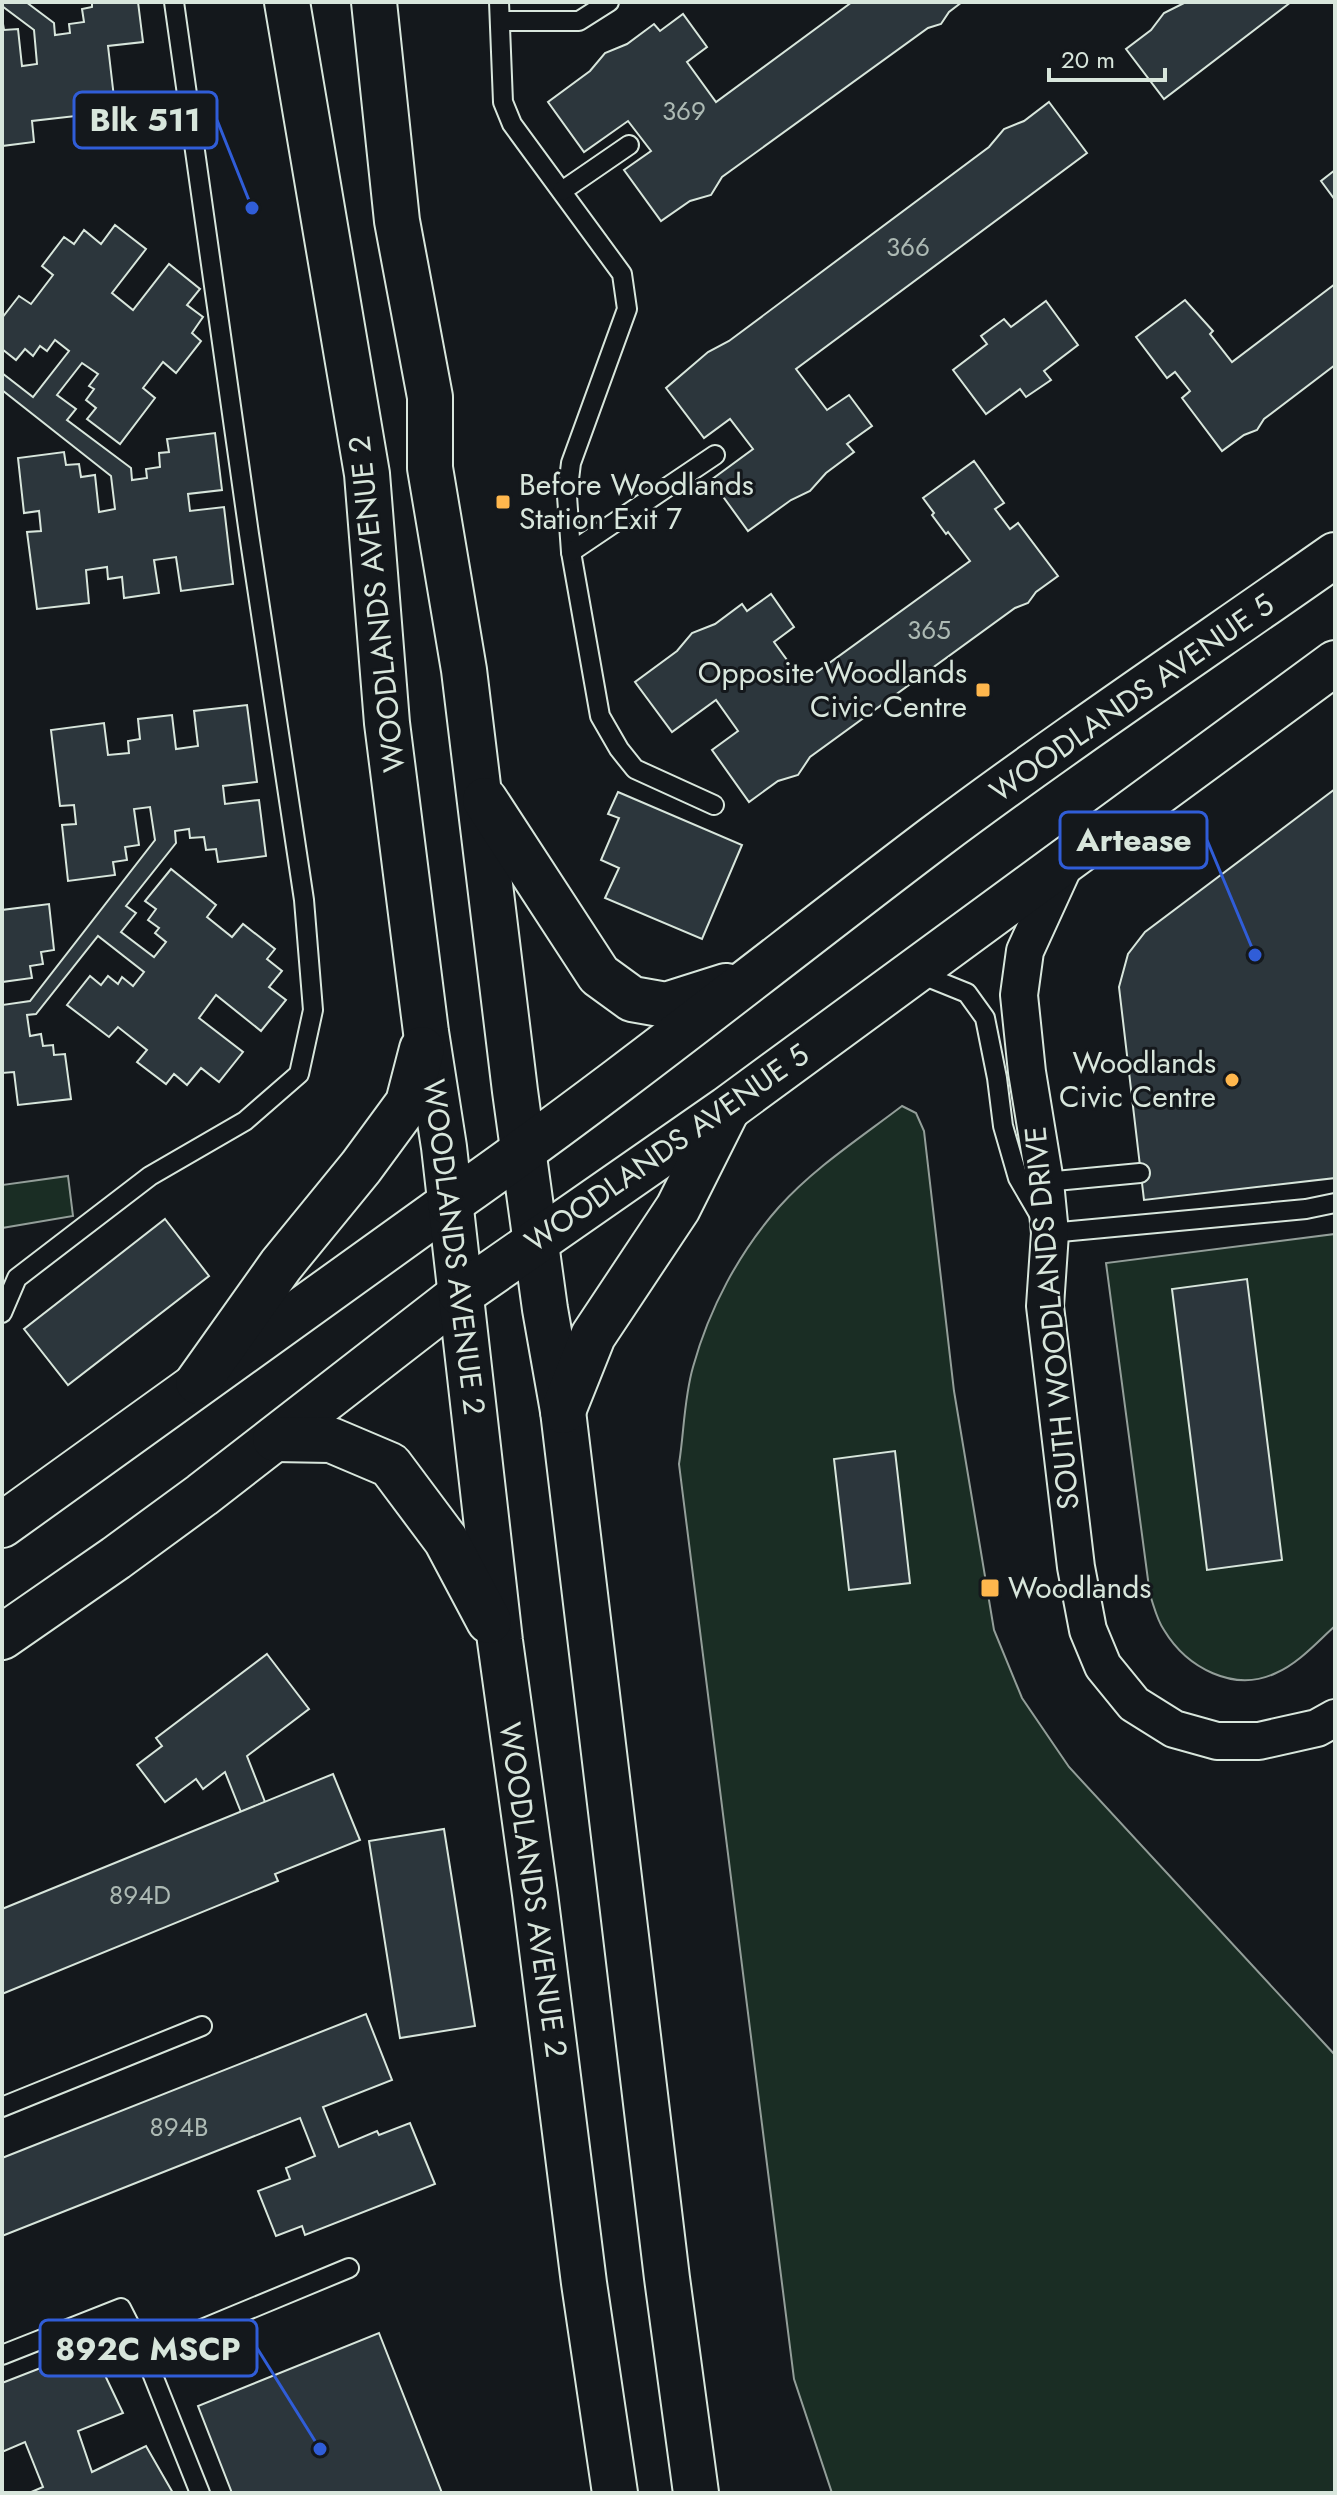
<svg xmlns="http://www.w3.org/2000/svg" width="1337" height="2495" viewBox="0 0 1337 2495" font-family="Jost,sans-serif">
  <style>
    .green { fill: #1a2d24; stroke: #939e99; stroke-width: 2 }
    .building { fill: #2c363c; stroke: #d8e6dc; stroke-width: 2 }
    .lines { fill: none; stroke-linecap: round; stroke-linejoin: round }
    .lane-casing { stroke: #d8e6dc; stroke-width: 22 }
    .street-casing { stroke: #d8e6dc; stroke-width: 40 }
    .secondary-casing { stroke: #d8e6dc; stroke-width: 48 }
    .primary-casing { stroke: #d8e6dc; stroke-width: 48 }
    .lane { stroke: #14181c; stroke-width: 18 }
    .street { stroke: #14181c; stroke-width: 36 }
    .secondary { stroke: #14181c; stroke-width: 44 }
    .primary { stroke: #14181c; stroke-width: 44 }
    .poi-dot { fill: #ffb74d; stroke: #14181c; stroke-width: 3 }
    .labels { text-anchor: middle; stroke-width: 6; stroke-linejoin: round; paint-order: stroke }
    .number-label { font-size: 26px; fill: #adbab4 }
    .poi-label { font-size: 30px; fill: #d8e6dc; stroke: #14181c; text-anchor: start }
    .street-label { font-size: 30px; fill: #d8e6dc; stroke: #14181c }
    .leader { fill: none; stroke: #305dd8; stroke-width: 3 }
    .callout-dot { fill: #305dd8; stroke: #14181c; stroke-width: 3 }
    .callout { fill: #14181c; stroke: #305dd8; stroke-width: 3 }
    .callout-label { font-size: 32px; text-anchor: middle; font-weight: bold; fill: #d8e6dc }
  </style>
  <rect width="100%" height="100%" fill="#14181c"/>
  <g class="green">
    <path d="M902,1106L916,1113L924,1131L954,1391L994,1630L1022,1698L1069,1767L1335,2055V2493H832L794,2379L679,1464C684,1433 684,1398 693,1367C709,1309 739,1252 779,1207C814,1168 860,1138 902,1106Z"/>
    <path d="M68,1176L73,1216L2,1228V1185Z"/>
    <path d="M1335,1234V1626C1317,1642 1299,1663 1276,1673C1234,1693 1187,1668 1164,1630C1157,1620 1154,1606 1150,1595L1106,1263Z"/>
  </g>
  <g class="building">
    <path d="M2,2H26L54,23L55,35L70,33L69,24L84,22L82,9L92,7V2H138L143,42L108,46L118,132L86,135L84,115L32,121L34,142L2,146V18L4,30L18,29L22,66L37,64L34,30L2,6Z"/>
    <path d="M852,2H962L949,12L941,24L928,28L722,177L711,195L690,201L661,221L624,170L651,151L628,121L584,152L548,102L590,71L605,53L627,44L654,24L660,31L683,14L707,47L687,62L716,102Z"/>
    <path d="M1291,2L1164,99L1126,49L1151,30L1164,13L1186,2Z"/>
    <path d="M1049,102L1087,153L796,369L827,410L849,395L872,426L847,444L854,452L826,473L810,491L791,500L748,531L711,480L753,449L730,419L704,438L666,388L708,352L729,341L989,147L1004,129L1024,121Z"/>
    <path d="M1335,170V200L1321,181Z"/>
    <path d="M115,225L146,249L112,293L133,310L169,264L200,289L187,305L203,317L192,333L201,341L176,373L163,362L143,388L155,398L120,444L87,419L96,408L86,400L94,389L89,386L98,374L82,363L57,395L76,409L67,420L131,468L132,480L147,478L146,469L160,467L159,453L169,452L167,439L215,433L222,490L188,494L190,511L224,507L233,584L181,591L176,557L154,560L159,593L124,598L122,577L108,579L107,567L86,570L89,603L37,609L27,532L41,531L39,511L24,513L18,458L64,452L66,465L79,464L81,477L95,475L99,512L115,509L111,476L2,390V373L33,397L69,351L55,340L47,351L40,346L33,356L25,349L16,360L2,349V318L19,296L31,304L53,275L42,266L64,237L74,244L84,230L101,244Z"/>
    <path d="M1335,284V365L1264,419L1257,430L1244,435L1222,451L1182,398L1190,391L1175,372L1167,378L1136,337L1185,300L1213,331L1210,334L1232,362Z"/>
    <path d="M1046,301L1078,345L1044,371L1051,380L1026,397L1020,389L986,414L953,370L987,344L981,336L1004,319L1011,327Z"/>
    <path d="M974,461L1004,503L995,509L1010,529L1018,523L1058,576L1036,592L1028,603L1015,608L810,757L798,775L778,781L749,802L712,750L738,731L716,700L672,732L635,682L677,651L692,633L715,624L742,604L747,611L771,594L794,627L774,642L803,682L970,561L948,532L946,534L932,515L934,513L923,498Z"/>
    <path d="M247,705L257,782L223,786L225,804L259,800L266,856L218,862L216,849L206,850L204,837L190,838L189,829L175,831L176,843L126,906L136,913L121,932L154,957L166,942L155,933L159,928L148,920L156,909L145,901L171,869L216,905L207,917L232,937L243,924L275,949L267,959L282,971L269,987L286,1000L261,1031L216,995L199,1018L243,1052L219,1082L201,1068L187,1085L174,1074L166,1084L137,1062L147,1050L118,1027L109,1037L67,1005L90,976L101,985L108,976L118,984L122,977L133,986L144,972L98,936L36,1014L27,1015L30,1036L41,1034L43,1046L53,1045L54,1055L65,1054L71,1099L18,1105L14,1072L2,1073V1005L30,1001L155,840L150,807L134,809L139,845L125,847L127,860L113,862L115,875L68,881L62,825L76,824L74,805L60,806L51,730L104,723L108,755L129,753L128,741L140,739L138,719L172,715L176,749L198,746L194,711Z"/>
    <path d="M1335,789V1178L1144,1200L1119,987L1128,954L1145,932Z"/>
    <path d="M618,792L742,845L702,939L605,898L619,868L601,860L619,818L608,814Z"/>
    <path d="M49,904L54,950L41,952L43,964L30,966L32,978L2,982V910Z"/>
    <path d="M165,1219L209,1276L68,1385L24,1329Z"/>
    <path d="M1247,1279L1282,1560L1207,1570L1172,1289Z"/>
    <path d="M895,1451L910,1583L849,1590L834,1459Z"/>
    <path d="M267,1654L309,1709L247,1756L265,1802L241,1812L225,1772L203,1789L196,1779L165,1802L137,1765L162,1746L156,1738Z"/>
    <path d="M333,1774L360,1840L275,1874L278,1881L2,1994V1909Z"/>
    <path d="M444,1829L475,2026L400,2038L369,1841Z"/>
    <path d="M366,2014L392,2080L323,2107L339,2147L377,2131L379,2135L410,2123L435,2184L305,2235L302,2226L276,2236L258,2191L290,2179L286,2168L315,2156L300,2118L2,2236V2158Z"/>
    <path d="M379,2333L442,2493H232L198,2406Z"/>
    <path d="M92,2348L123,2413L78,2431L92,2472L146,2446L173,2493H29L43,2487L25,2442L2,2452V2383Z"/>
  </g>
  <g class="lines">
    <defs>
      <g id="lane">
        <path d="M499,2L503,102L512,124L622,274L627,309L571,463L567,496L571,552L600,716L619,749L635,769L714,805"/>
        <path d="M501,21H579L609,2"/>
        <path d="M562,191L629,145"/>
        <path d="M571,552L715,455"/>
        <path d="M915,972L967,993L985,1018L997,1078L1003,1126L1018,1178L1050,1233L1306,1209L1335,1203"/>
        <path d="M1045,1182L1140,1173"/>
        <path d="M2,1313L17,1278L150,1176L245,1121L299,1074L313,1010L304,900L249,534L174,2"/>
        <path d="M2,2107L202,2026"/>
        <path d="M144,2353L349,2268"/>
        <path d="M2,2355L121,2308L144,2353L200,2493"/>
      </g>
      <path id="street" d="M1068,857L1025,951L1019,995L1027,1072L1045,1182L1050,1233L1045,1306L1076,1567L1088,1630L1103,1666L1134,1704L1174,1729L1217,1741H1259L1317,1728L1335,1718"/>
      <g id="secondary">
        <path d="M2,1525L450,1203"/>
        <path d="M2,1637L116,1558L202,1495L461,1294"/>
      </g>
      <g id="primary">
        <path d="M287,2L367,474L387,723L426,1032L444,1147L500,1641L535,1894L584,2283L615,2493"/>
        <path d="M374,2L397,221L430,397V468L464,670L515,1091L545,1309L563,1411L667,2278L696,2493"/>
        <path d="M485,800L599,975L632,999L666,1005L726,986"/>
        <path d="M450,1203C616,1087 773,960 934,838C1065,740 1201,649 1335,555"/>
        <path d="M461,1294L727,1109L1335,663"/>
        <path d="M198,1382L281,1265L361,1167L408,1103L422,1049"/>
        <path d="M563,1411L593,1336L678,1208L726,1112"/>
        <path d="M275,1439L331,1440L390,1465L446,1540L489,1621"/>
      </g>
    </defs>
    <use href="#lane" class="lane-casing"/>
    <use href="#street" class="street-casing"/>
    <use href="#secondary" class="secondary-casing"/>
    <use href="#primary" class="primary-casing"/>
    <use href="#lane" class="lane"/>
    <use href="#street" class="street"/>
    <use href="#secondary" class="secondary"/>
    <use href="#primary" class="primary"/>
  </g>
  <g class="poi-dot">
    <rect x="495" y="494" width="16" height="16" rx="4"/>
    <rect x="975" y="682" width="16" height="16" rx="4"/>
    <circle cx="1232" cy="1080" r="8"/>
    <rect x="980" y="1578" width="20" height="20" rx="4"/>
  </g>
  <g class="labels">
    <g class="number-label">
      <text x="684" y="120">369</text>
      <text x="908" y="256">366</text>
      <text x="929" y="639">365</text>
      <text x="140" y="1904">894D</text>
      <text x="179" y="2136">894B</text>
    </g>
    <g class="poi-label">
      <text x="519" y="495">Before Woodlands<tspan x="519" dy="34">Station Exit 7</tspan></text>
      <text x="967" y="683" text-anchor="end">Opposite Woodlands<tspan x="967" dy="34">Civic Centre</tspan></text>
      <text x="1216" y="1073" text-anchor="end">Woodlands<tspan x="1216" dy="34">Civic Centre</tspan></text>
      <text x="1008" y="1598">Woodlands</text>
    </g>
    <g class="street-label">
      <text transform="translate(377 604) rotate(-96)" y="10">WOODLANDS AVENUE 2</text>
      <text transform="translate(1132 698) rotate(-35)" y="10">WOODLANDS AVENUE 5</text>
      <text transform="translate(667 1148) rotate(-35)" y="10">WOODLANDS AVENUE 5</text>
      <text transform="translate(454 1247) rotate(83)" y="10">WOODLANDS AVENUE 2</text>
      <text transform="translate(1052 1318) rotate(-95)" y="10">SOUTH WOODLANDS DRIVE</text>
      <text transform="translate(533 1890) rotate(82)" y="10">WOODLANDS AVENUE 2</text>
    </g>
  </g>
  <path class="leader" d="M252 208L217 120M1255 955L1207 840M320 2449L257 2348"/>
  <g class="callout-dot">
    <circle cx="252" cy="208" r="8"/>
    <circle cx="1255" cy="955" r="8"/>
    <circle cx="320" cy="2449" r="8"/>
  </g>
  <g class="callout">
    <rect x="74" y="92" width="143" height="56" rx="8"/>
    <rect x="1060" y="812" width="147" height="56" rx="8"/>
    <rect x="40" y="2320" width="217" height="56" rx="8"/>
  </g>
  <g class="callout-label">
    <text x="145" y="131">Blk 511</text>
    <text x="1134" y="851">Artease</text>
    <text x="148" y="2360">892C MSCP</text>
  </g>
  <rect width="1337" height="2495" fill="none" stroke="#d8e6dc" stroke-width="8"/>
  <path d="M1049 68v12h116v-12" fill="none" stroke="#d8e6dc" stroke-width="4"/>
  <text x="1061" y="68" font-size="24" fill="#d8e6dc" stroke="#14181c" stroke-width="6" paint-order="stroke">20 m</text>
</svg>
